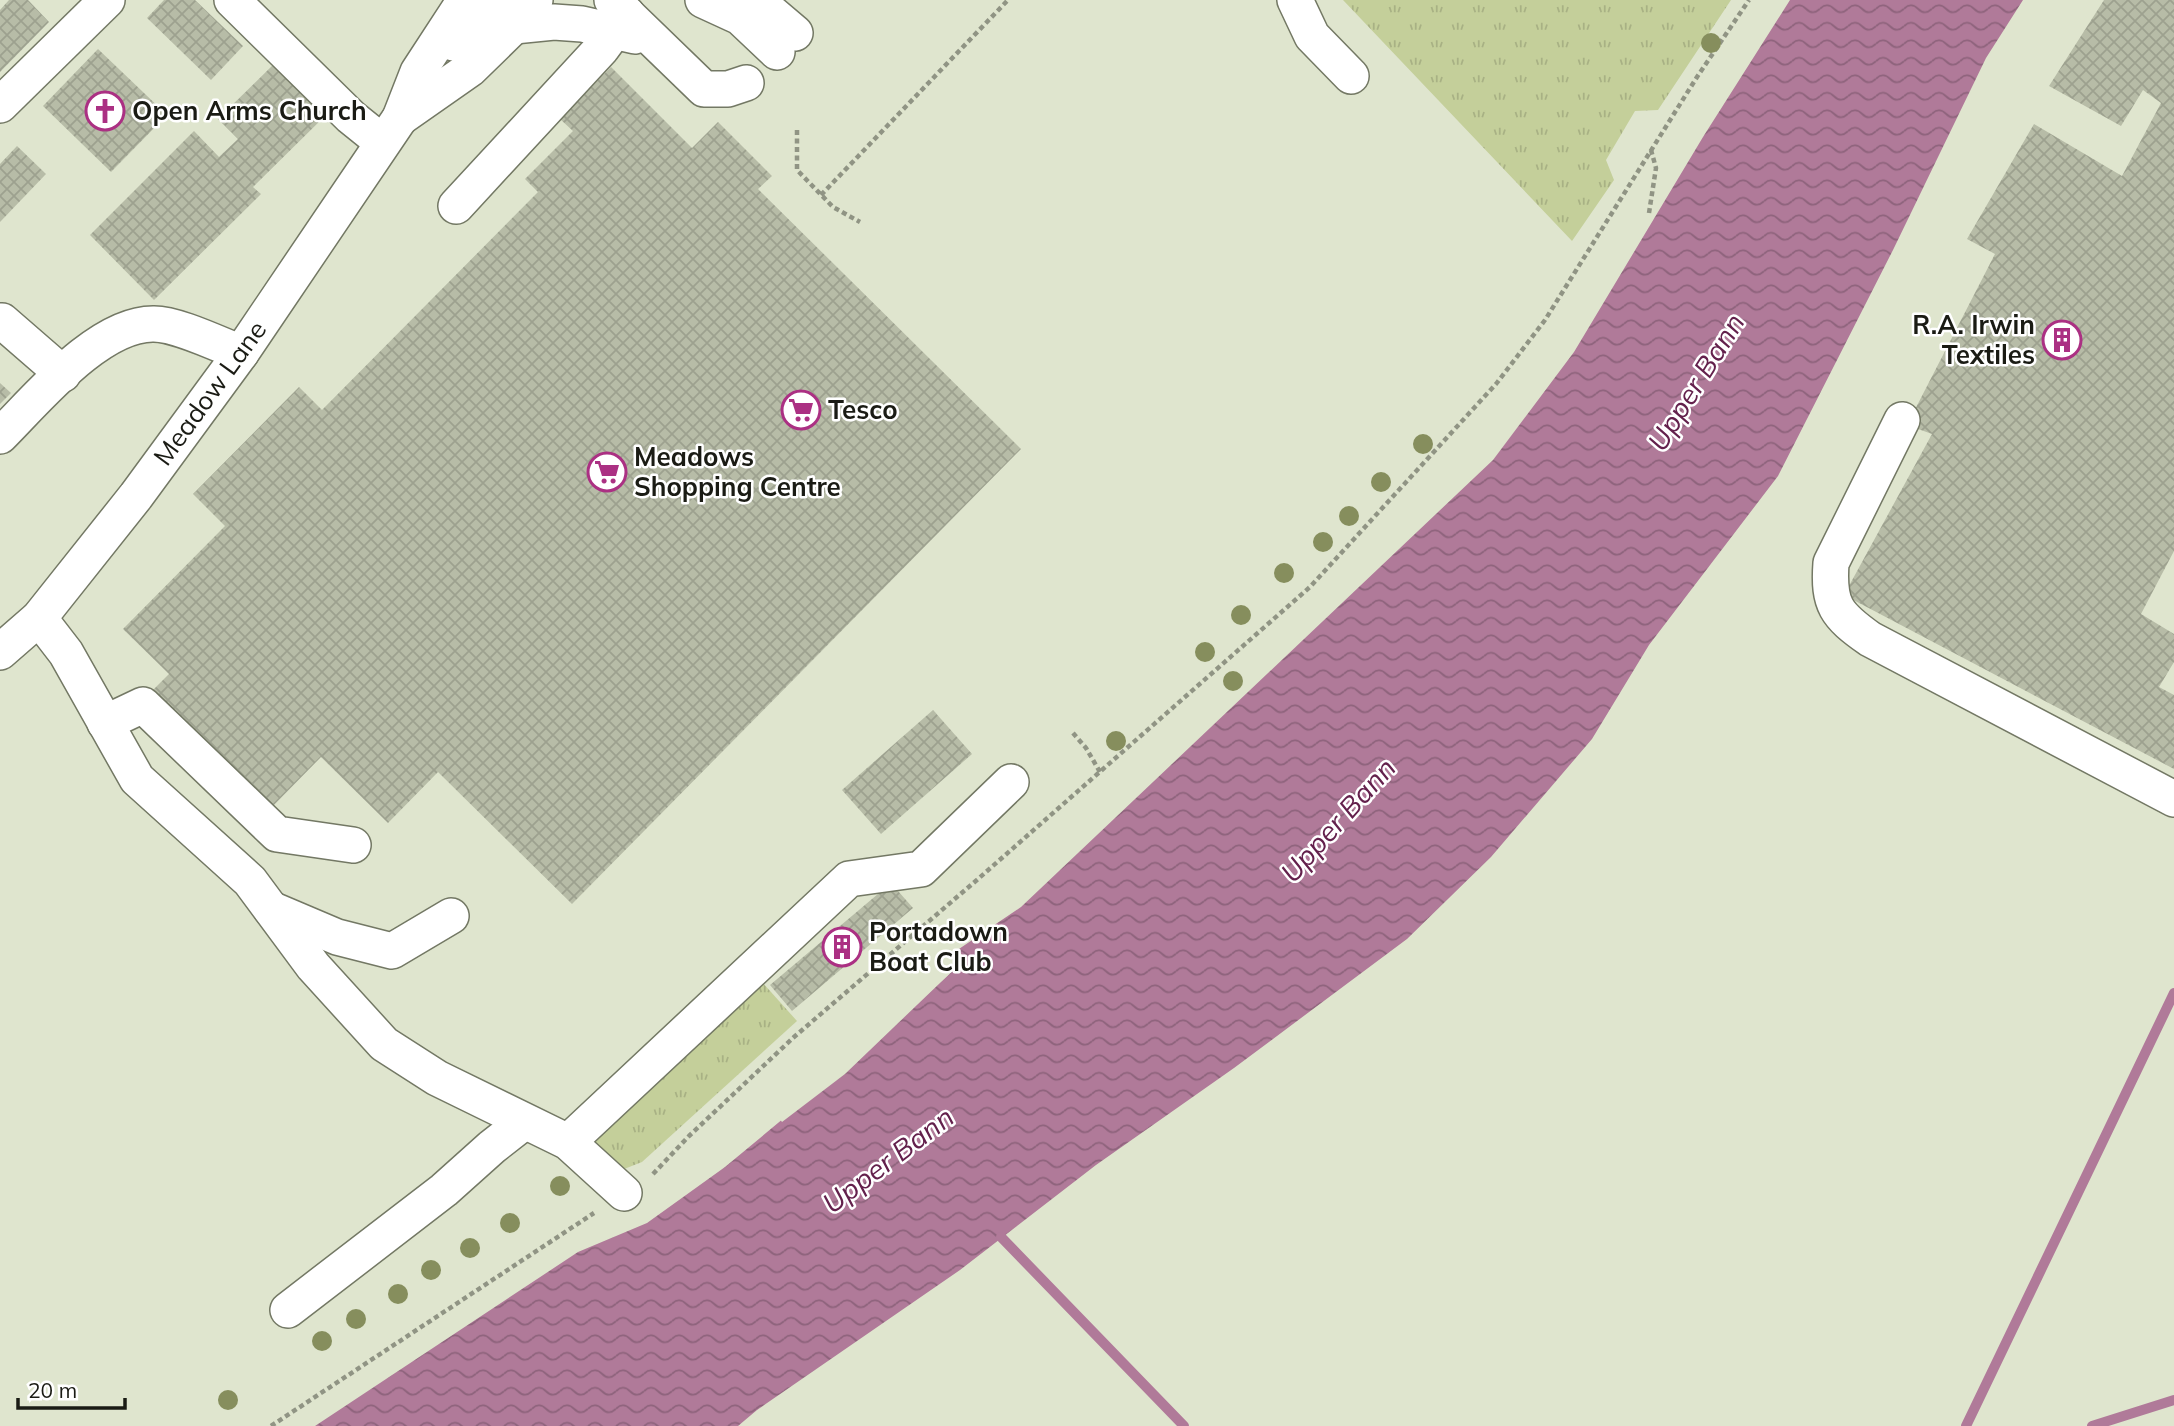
<svg xmlns="http://www.w3.org/2000/svg" width="2174" height="1426" viewBox="0 0 2174 1426" font-family="Mulish,sans-serif">
  <style>
    .grass { fill: url(#grass-tufts) }
    .water { fill: url(#water-waves) }
    .pier { fill: #dfe5ce }
    .lines { fill: none; stroke-linecap: round; stroke-linejoin: round }
    .stream { stroke: #b07a99; stroke-width: 10 }
    .building { fill: url(#building-cross-hatch) }
    .minor-casing { stroke: #737864; stroke-width: 38 }
    .path { stroke: #909484; stroke-width: 4.5; stroke-dasharray: 5 3.5; stroke-linecap: butt }
    .minor { stroke: #fff; stroke-width: 35 }
    .tree { fill: #868e5d }
    .labels { text-anchor: middle; stroke-width: 5; stroke-linejoin: round; paint-order: stroke }
    .poi-label { font-size: 26px; font-weight: bold; fill: #1a1b14; stroke: #fff; text-anchor: start }
    .street-label { font-size: 26px; fill: #1a1b14; stroke: #fff }
    .water-label { font-size: 28px; font-style: italic; fill: #63204c; stroke: #fff }
  </style>
  <defs>
    <pattern id="grass-tufts" width="24" height="20" patternUnits="userSpaceOnUse" patternTransform="scale(1.75)"><rect width="24" height="20" fill="#c4cf9a"/><path d="M3 7l-1-3M5 7V3M7 7l1-3M15 17l-1-3M17 17v-4M19 17l1-3" fill="none" stroke="#a8b184"/></pattern>
    <pattern id="water-waves" width="16" height="10" patternUnits="userSpaceOnUse" patternTransform="scale(1.75)"><rect width="16" height="10" fill="#b07a99"/><path d="M0 5q4-4 8 0t8 0" fill="none" stroke="#8e637c"/></pattern>
    <pattern id="building-cross-hatch" width="8" height="8" patternUnits="userSpaceOnUse" patternTransform="scale(1.75)"><rect width="8" height="8" fill="#b7bca7"/><path d="M0 0l8 8M0 8l8-8" fill="none" stroke="#9da18f"/></pattern>
  </defs>
  <rect width="100%" height="100%" fill="#dfe5ce"/>
  <g class="grass">
    <path d="M1343,0H1731L1658,110L1635,111L1606,160L1614,180L1572,241Z"/>
    <path d="M762,982L797,1021L642,1162L619,1171L589,1138Z"/>
  </g>
  <path class="water" d="M1790,0H2023L1986,58L1893,250L1778,476L1649,645L1592,739L1491,857L1407,939L1234,1068L1096,1165L960,1270L757,1410L738,1426H315L578,1252L647,1223L725,1167L866,1050L958,966L956,951L1021,907L1493,460L1574,352L1703,137Z"/>
  <path class="pier" d="M956,947L965,959L845,1074L782,1122L779,1118L864,1047L955,964L953,951Z"/>
  <g class="lines">
    <g class="stream">
      <path d="M1001,1237L1184,1426"/>
      <path d="M1966,1426L2174,993"/>
      <path d="M2092,1426L2174,1400"/>
    </g>
  </g>
  <g class="building">
    <path d="M9,0H28L49,22L0,72V10Z"/>
    <path d="M164,0H195L243,46L211,80L147,18Z"/>
    <path d="M2104,0H2174V551L2141,614L2174,634V662L2159,687L2174,695V769L1844,595L1932,434L1907,425L1995,254L1967,239L2034,124L2122,176L2161,103L2143,90L2121,126L2049,86Z"/>
    <path d="M98,49L167,115L111,172L43,106Z"/>
    <path d="M275,63L326,115L253,187L261,194L154,300L90,235L194,131L219,157L238,139L218,119Z"/>
    <path d="M611,67L692,148L718,122L772,176L758,189L1021,449L572,904L438,772L388,823L321,757L269,810L151,692L169,674L123,629L225,526L193,494L299,387L322,410L538,192L525,179L573,131L560,119Z"/>
    <path d="M17,146L46,174L0,222V164Z"/>
    <path d="M0,383L11,393L0,404Z"/>
    <path d="M933,710L972,754L881,834L842,790Z"/>
    <path d="M891,883L913,908L792,1011L770,985Z"/>
  </g>
  <g class="lines">
    <defs>
      <g id="minor">
        <path d="M232,0L351,117L382,142"/>
        <path d="M612,0L704,89H728L746,83"/>
        <path d="M703,0L740,17L777,52"/>
        <path d="M756,0L795,33"/>
        <path d="M1295,0L1312,36L1351,76"/>
        <path d="M514,26L554,22L582,24L635,36"/>
        <path d="M453,43L497,0"/>
        <path d="M0,105L107,0"/>
        <path d="M400,118L470,69L514,26L535,0"/>
        <path d="M456,206L602,48L627,14"/>
        <path d="M0,323L2,321L63,374"/>
        <path d="M1902,420L1831,563C1828,605 1836,615 1870,639L2174,799"/>
        <path d="M0,436C37,399 99,323 154,324C177,324 218,344 241,353"/>
        <path d="M39,618L66,653L137,779L250,881L313,966L384,1044L437,1078L568,1142L624,1193"/>
        <path d="M0,652L39,618L136,496L241,353L400,118L418,72L465,0"/>
        <path d="M105,723L143,705L277,834L353,845"/>
        <path d="M271,909L337,937L392,951L451,916"/>
        <path d="M568,1142L849,879L921,869L1011,782"/>
        <path d="M288,1310L444,1190L492,1147L524,1122"/>
      </g>
    </defs>
    <use href="#minor" class="minor-casing"/>
    <g class="path">
      <path d="M797,130V170L833,207L860,222"/>
      <path d="M821,195L1008,0"/>
      <path d="M1649,213L1656,168L1651,150"/>
      <path d="M1073,733L1086,748L1100,772"/>
      <path d="M653,1174L689,1136L794,1037L978,879L1310,587L1496,384L1545,320L1697,77L1749,0"/>
      <path d="M271,1426L594,1213"/>
    </g>
    <use href="#minor" class="minor"/>
  </g>
  <g class="tree">
    <circle cx="1711" cy="43" r="10"/>
    <circle cx="1423" cy="444" r="10"/>
    <circle cx="1381" cy="482" r="10"/>
    <circle cx="1349" cy="516" r="10"/>
    <circle cx="1323" cy="542" r="10"/>
    <circle cx="1284" cy="573" r="10"/>
    <circle cx="1241" cy="615" r="10"/>
    <circle cx="1205" cy="652" r="10"/>
    <circle cx="1233" cy="681" r="10"/>
    <circle cx="1116" cy="741" r="10"/>
    <circle cx="560" cy="1186" r="10"/>
    <circle cx="510" cy="1223" r="10"/>
    <circle cx="470" cy="1248" r="10"/>
    <circle cx="431" cy="1270" r="10"/>
    <circle cx="398" cy="1294" r="10"/>
    <circle cx="356" cy="1319" r="10"/>
    <circle cx="322" cy="1341" r="10"/>
    <circle cx="228" cy="1400" r="10"/>
  </g>
  <defs>
    <symbol id="church-ring" viewBox="-11 -11 22 22"><circle r="9.5" fill="#fff" stroke="#ab3083" stroke-width="1.5"/><path d="M-1.2-6h2.4v3.5h3.3v2.4h-3.3V6h-2.4V-.1h-3.3v-2.4h3.3Z" fill="#ab3083"/></symbol>
    <symbol id="building-ring" viewBox="-11 -11 22 22"><circle r="9.5" fill="#fff" stroke="#ab3083" stroke-width="1.5"/><path d="M-4-6H4V6H1V3H-1V6H-4ZM-2.5-4.3h1.7v1.8h-1.7ZM.8-4.3h1.7v1.8H.8ZM-2.5-1h1.7V.8h-1.7ZM.8-1h1.7V.8H.8Z" fill="#ab3083"/></symbol>
    <symbol id="supermarket-ring" viewBox="-11 -11 22 22"><circle r="9.5" fill="#fff" stroke="#ab3083" stroke-width="1.5"/><path d="M-6-5.5h2.5l.6 2H6L4.5 2H-2.5L-4.4-4H-6ZM-1.5 3.2a1.3 1.3 0 1 0 .1 0ZM3 3.2a1.3 1.3 0 1 0 .1 0Z" fill="#ab3083"/></symbol>
  </defs>
  <g fill-rule="evenodd">
    <use href="#church-ring" x="83" y="89" width="44" height="44"/>
    <use href="#building-ring" x="2040" y="318" width="44" height="44"/>
    <use href="#supermarket-ring" x="779" y="388" width="44" height="44"/>
    <use href="#supermarket-ring" x="585" y="450" width="44" height="44"/>
    <use href="#building-ring" x="820" y="925" width="44" height="44"/>
  </g>
  <g class="labels">
    <g class="poi-label">
      <text x="132" y="120">Open Arms Church</text>
      <text x="2035" y="334" text-anchor="end">R.A. Irwin<tspan x="2035" dy="30">Textiles</tspan></text>
      <text x="828" y="419">Tesco</text>
      <text x="634" y="466">Meadows<tspan x="634" dy="30">Shopping Centre</tspan></text>
      <text x="869" y="941">Portadown<tspan x="869" dy="30">Boat Club</tspan></text>
    </g>
    <g class="street-label">
      <text transform="translate(210 393) rotate(-54)" y="9">Meadow Lane</text>
    </g>
    <g class="water-label">
      <text transform="translate(1696 382) rotate(-58)" y="10">Upper Bann</text>
      <text transform="translate(1338 820) rotate(-48)" y="10">Upper Bann</text>
      <text transform="translate(888 1160) rotate(-37)" y="10">Upper Bann</text>
    </g>
  </g>
  <path d="M18 1398v10h107v-10" fill="none" stroke="#1a1b14" stroke-width="3.5"/>
  <text x="28" y="1398" font-size="21" fill="#1a1b14" stroke="#ffffff" stroke-width="5" paint-order="stroke">20 m</text>
</svg>
